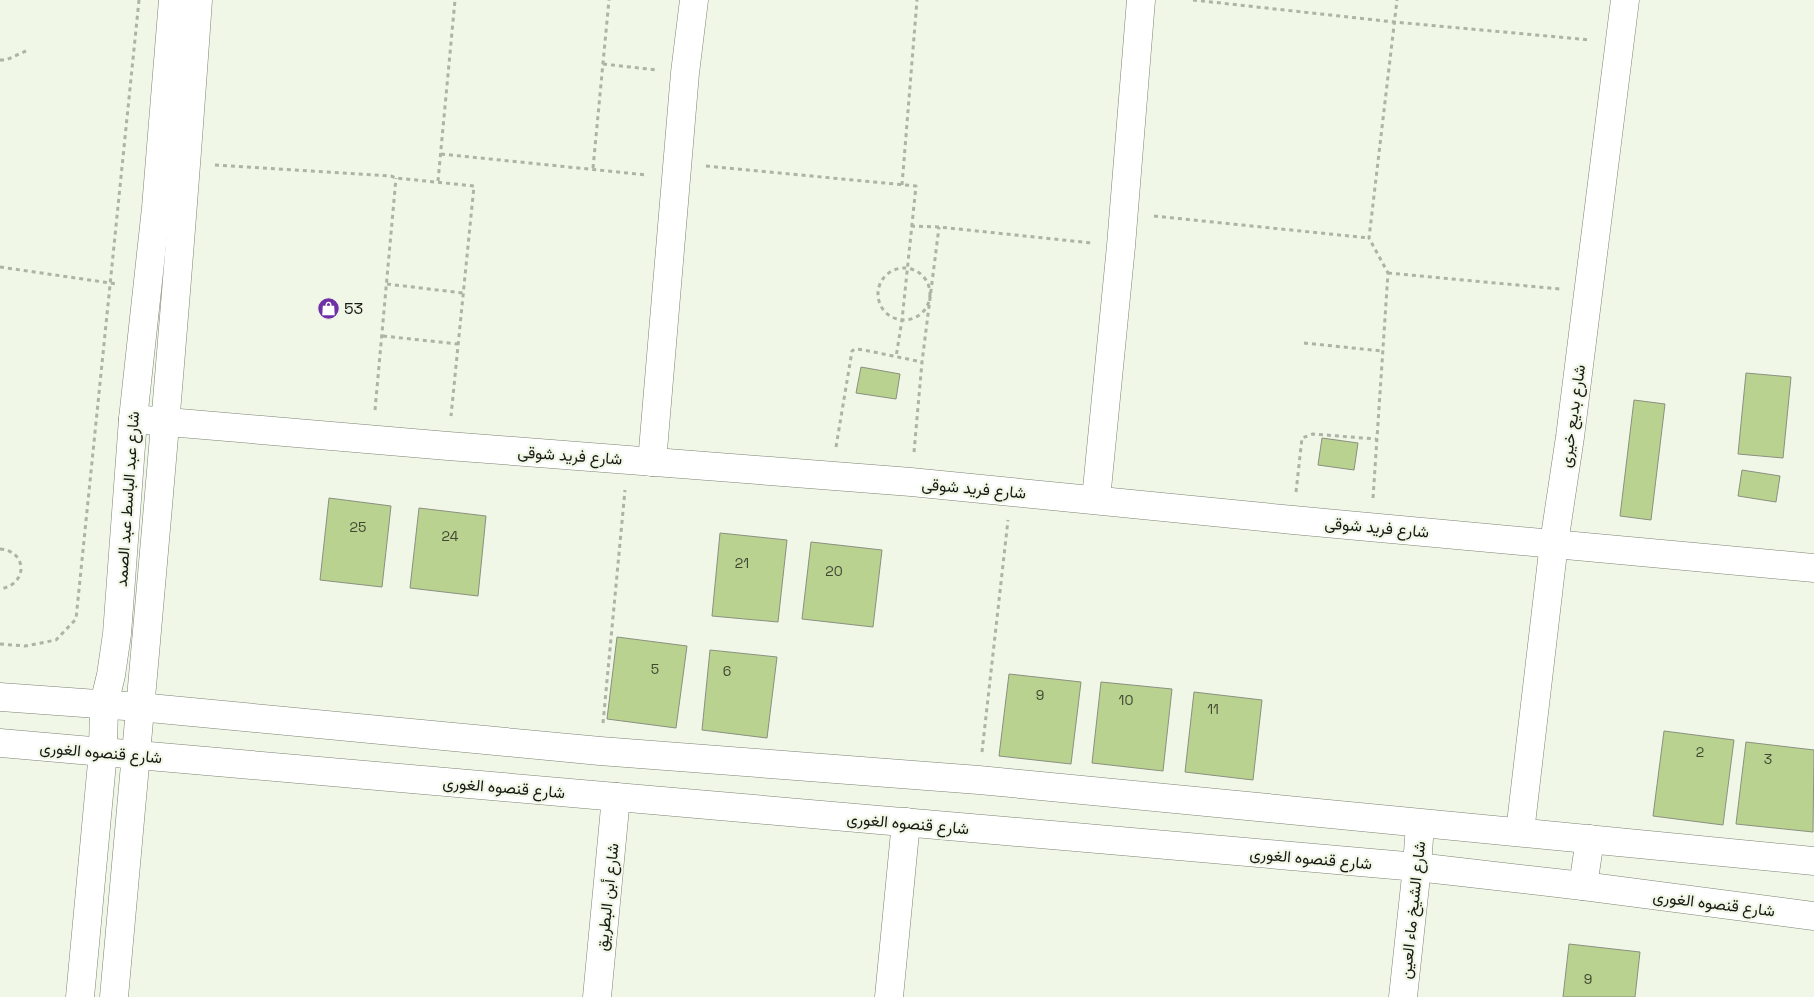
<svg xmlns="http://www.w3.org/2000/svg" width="1814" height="997" viewBox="0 0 1814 997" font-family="'Space Grotesk',Vazirmatn,sans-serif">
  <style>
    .building { fill: #bad290; stroke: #8a9080 }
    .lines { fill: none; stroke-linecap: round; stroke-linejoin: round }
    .street-casing { stroke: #7c8373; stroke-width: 29 }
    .secondary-casing { stroke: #7c8373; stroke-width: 29 }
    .path { stroke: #adb3a5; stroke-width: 3; stroke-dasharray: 4 4; stroke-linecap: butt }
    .street { stroke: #fff; stroke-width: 28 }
    .secondary { stroke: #fff; stroke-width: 28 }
    .labels { text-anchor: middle; stroke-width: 4.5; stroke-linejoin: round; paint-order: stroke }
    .number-label { font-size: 14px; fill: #3f4732 }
    .poi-label { font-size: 16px; fill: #161913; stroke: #f0f7e6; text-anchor: start }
    .street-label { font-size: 16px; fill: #161913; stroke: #f0f7e6 }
  </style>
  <rect width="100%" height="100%" fill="#f0f7e6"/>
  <g class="building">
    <path d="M861,367L900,374L896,399L856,393Z"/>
    <path d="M1746,373L1791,377L1783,458L1738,454Z"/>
    <path d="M1634,400L1665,404L1651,520L1620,516Z"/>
    <path d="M1322,438L1358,443L1354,470L1318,465Z"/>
    <path d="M1742,470L1780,476L1776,502L1738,496Z"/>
    <path d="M329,498L391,506L382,587L320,580Z"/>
    <path d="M419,508L486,516L478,596L410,588Z"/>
    <path d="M720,533L787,540L778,622L712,616Z"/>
    <path d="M811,542L882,550L873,627L802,619Z"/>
    <path d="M617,637L687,646L676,728L607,719Z"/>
    <path d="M710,650L777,657L767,738L702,730Z"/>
    <path d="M1009,674L1081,682L1071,764L999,756Z"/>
    <path d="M1101,682L1172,689L1163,771L1092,763Z"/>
    <path d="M1194,692L1262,700L1253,780L1185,772Z"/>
    <path d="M1664,731L1734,740L1723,825L1653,816Z"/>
    <path d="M1746,742L1814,750L1813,832L1736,824Z"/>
    <path d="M1569,944L1640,952L1635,997H1563Z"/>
  </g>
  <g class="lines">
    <defs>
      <g id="street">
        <path d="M133,419L448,446L911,482L1293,520L1814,568"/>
        <path d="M652,462L685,73L694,0"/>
        <path d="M1096,499L1121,246L1141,0"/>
        <path d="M1520,832L1554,543L1570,437L1625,0"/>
        <path d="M597,997L616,797"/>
        <path d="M889,997L906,822"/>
        <path d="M1403,997L1417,867L1420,824"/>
      </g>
      <g id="secondary">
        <path d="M0,697L139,707L600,751L979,780L1814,861"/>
        <path d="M0,743L1417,867L1583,886L1814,916"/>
        <path d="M1583,886L1590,839"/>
        <path d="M80,997L103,752L104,704L111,675L117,634L133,419L156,208L173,0"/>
        <path d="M114,997C144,665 175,333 198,0"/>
      </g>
    </defs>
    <use href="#street" class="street-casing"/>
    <use href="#secondary" class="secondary-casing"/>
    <g class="path">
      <path d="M1193,0L1394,22L1591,40"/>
      <path d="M0,60H6L28,50"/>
      <path d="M603,64L657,70"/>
      <path d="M441,154L647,175"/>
      <path d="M215,165L391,176L396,178L474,186L451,416"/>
      <path d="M706,166L916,186L902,320L896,357"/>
      <path d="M593,168L609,0"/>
      <path d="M438,181L455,0"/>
      <path d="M902,185L917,0"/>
      <path d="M1154,216L1369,238"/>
      <path d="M911,226L939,227L1092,243"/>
      <path d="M0,267L117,284"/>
      <circle cx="904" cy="294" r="26"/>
      <path d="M1388,273L1560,289"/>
      <path d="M387,284L463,293"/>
      <path d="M383,336L458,344"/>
      <path d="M1304,343L1382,351"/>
      <path d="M375,410L396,178"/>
      <path d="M836,447L852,351L855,349L864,350L922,362"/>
      <path d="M914,452L922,362L939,227"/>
      <path d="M1296,492L1302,438L1313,434L1376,439"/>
      <path d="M1373,498L1388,273L1369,238L1397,0"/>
      <path d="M0,549C27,551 29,584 0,589"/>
      <path d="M0,644L25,646L56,640L76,619L139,0"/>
      <path d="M603,723L625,490"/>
      <path d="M982,752L1008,520"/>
    </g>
    <use href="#street" class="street"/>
    <use href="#secondary" class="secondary"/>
  </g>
  <defs>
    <symbol id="shop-disc" viewBox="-11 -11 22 22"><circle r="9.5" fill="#6f30a5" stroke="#f0f7e6"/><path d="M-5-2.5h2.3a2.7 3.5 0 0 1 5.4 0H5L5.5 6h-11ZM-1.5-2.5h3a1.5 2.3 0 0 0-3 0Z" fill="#fff"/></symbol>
  </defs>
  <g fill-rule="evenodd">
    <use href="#shop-disc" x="316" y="296" width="25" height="25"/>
  </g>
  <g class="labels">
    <g class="number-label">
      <text x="358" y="532">25</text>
      <text x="450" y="541">24</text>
      <text x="742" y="568">21</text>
      <text x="834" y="576">20</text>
      <text x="655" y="674">5</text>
      <text x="727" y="676">6</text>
      <text x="1040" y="700">9</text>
      <text x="1126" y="705">10</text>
      <text x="1213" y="714">11</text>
      <text x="1700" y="757">2</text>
      <text x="1768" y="764">3</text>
      <text x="1588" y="984">9</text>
    </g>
    <g class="poi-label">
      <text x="344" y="314">53</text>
    </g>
    <g class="street-label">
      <text transform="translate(1572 416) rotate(-82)" y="6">شارع بديع خيرى</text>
      <text transform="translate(570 455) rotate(4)" y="6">شارع فريد شوقى</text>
      <text transform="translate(974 488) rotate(5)" y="6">شارع فريد شوقى</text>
      <text transform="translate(127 499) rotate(-86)" y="6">شارع عبد الباسط عبد الصمد</text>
      <text transform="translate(1377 527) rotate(5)" y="6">شارع فريد شوقى</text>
      <text transform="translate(101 752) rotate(5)" y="6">شارع قنصوه الغورى</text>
      <text transform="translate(504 787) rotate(5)" y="6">شارع قنصوه الغورى</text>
      <text transform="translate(908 823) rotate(5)" y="6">شارع قنصوه الغورى</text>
      <text transform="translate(1311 858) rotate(5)" y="6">شارع قنصوه الغورى</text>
      <text transform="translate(607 897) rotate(-84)" y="6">شارع أبن البطريق</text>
      <text transform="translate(1714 903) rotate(7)" y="6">شارع قنصوه الغورى</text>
      <text transform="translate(1412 910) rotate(-84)" y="6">شارع الشيخ ماء العين</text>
    </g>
  </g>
</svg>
